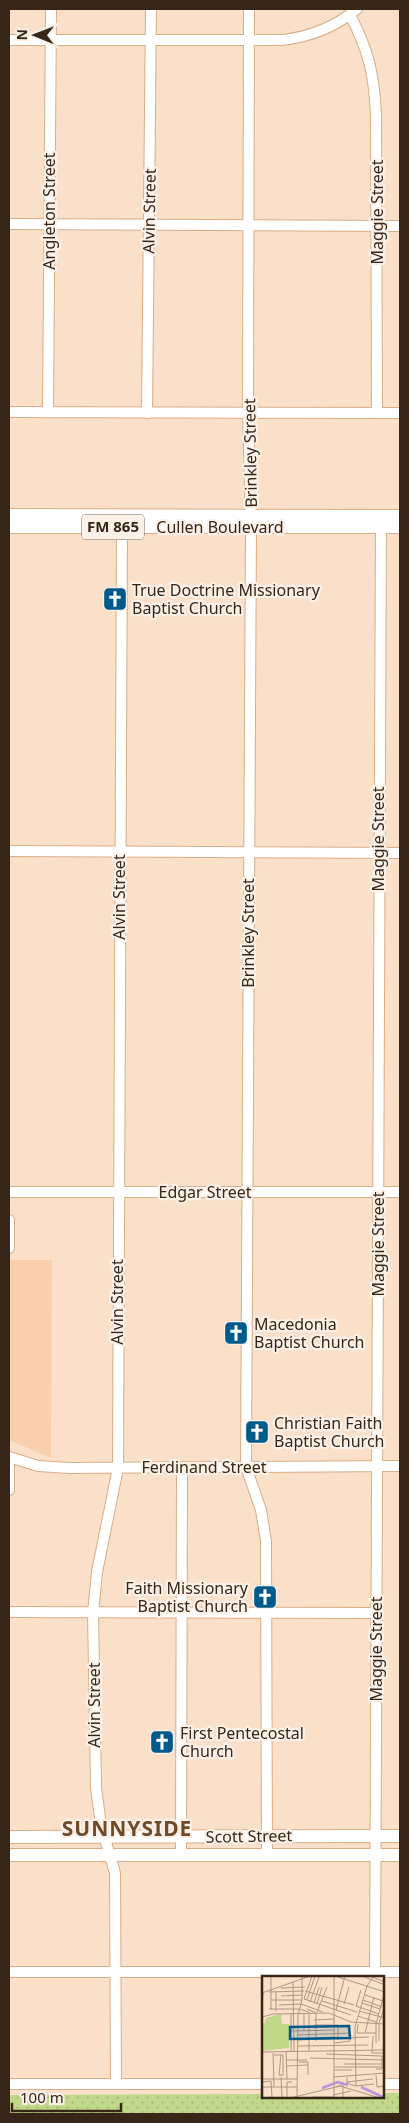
<svg xmlns="http://www.w3.org/2000/svg" width="409" height="2123" viewBox="0 0 409 2123" font-family="'Noto Sans',sans-serif">
  <style>
    .built { fill: #f9d0ad }
    .park { fill: url(#park-dots) }
    .lines { fill: none; stroke-linecap: round; stroke-linejoin: round }
    .minor-casing { stroke: #d8ac87; stroke-width: 12 }
    .major-casing { stroke: #d8ac87; stroke-width: 14 }
    .minor { stroke: #fff; stroke-width: 10 }
    .major { stroke: #fff; stroke-width: 12 }
    .labels { text-anchor: middle; stroke-width: 4.5; stroke-linejoin: round; paint-order: stroke }
    .shield { fill: #faf1e9; stroke: #726356; stroke-width: 1 }
    .shield-label { font-size: 15px; font-weight: bold; fill: #372617 }
    .street-label { font-size: 16px; fill: #372617; stroke: #faf1e9 }
    .poi-label { font-size: 16px; fill: #372617; stroke: #faf1e9; text-anchor: start }
    .district-label { font-size: 21px; font-weight: bold; letter-spacing: 1px; fill: #704a27; stroke: #faf1e9 }
    .inset-river { fill: none; stroke: #b497e0; stroke-width: 2.5 }
    .inset-road { fill: none; stroke: #ad9682; stroke-width: 1 }
    .view { fill: #005b8c; fill-opacity: 0.15; stroke: #005b8c; stroke-width: 2.5 }
    .inset-edge { fill: none; stroke: #372617; stroke-width: 2.5 }
  </style>
  <defs>
    <pattern id="park-dots" width="8" height="8" patternUnits="userSpaceOnUse" patternTransform="scale(1.25)"><rect width="8" height="8" fill="#c0d889"/><path d="M2 2h.1M6 6h.1" fill="none" stroke="#a6b976" stroke-width="1.8" stroke-linecap="round"/></pattern>
  </defs>
  <rect width="100%" height="100%" fill="#fbe0c9"/>
  <path class="built" d="M9,1260H52L51,1458L9,1440Z"/>
  <path class="park" d="M383,2093H400V2114H9V2095L263,2094V2097H383Z"/>
  <g class="lines">
    <defs>
      <g id="minor">
        <path d="M249,9L248,413L251,527L246,1467L261,1510L266,1541L267,1855"/>
        <path d="M350,15C369,51 374,74 376,115L377,413"/>
        <path d="M9,40H282C310,37 335,27 357,9"/>
        <path d="M9,224L400,226"/>
        <path d="M9,412L400,413"/>
        <path d="M48,412L51,9"/>
        <path d="M147,413L151,9"/>
        <path d="M9,851L400,853"/>
        <path d="M9,1192H400"/>
        <path d="M9,1220V1248"/>
        <path d="M9,1457L38,1466L69,1468L400,1466"/>
        <path d="M9,1490V1457"/>
        <path d="M9,1612L377,1613"/>
        <path d="M181,1855L182,1467"/>
        <path d="M9,1972H400"/>
        <path d="M375,1977L381,520"/>
        <path d="M9,2084H263"/>
        <path d="M116,2084L115,1873L101,1825L96,1788L93,1613L97,1572L118,1468L122,521"/>
        <path d="M383,2084H400"/>
      </g>
      <g id="major">
        <path d="M9,515L400,516"/>
        <path d="M9,527H400"/>
        <path d="M9,1837L400,1836"/>
        <path d="M9,1855H400"/>
      </g>
    </defs>
    <use href="#minor" class="minor-casing"/>
    <use href="#major" class="major-casing"/>
    <use href="#minor" class="minor"/>
    <use href="#major" class="major"/>
  </g>
  <defs>
    <symbol id="church-square" viewBox="-11 -11 22 22"><rect x="-9" y="-9" width="18" height="18" rx="4" fill="#005b8c" stroke="#faf1e9"/><path d="M-1.2-6h2.4v3.5h3.3v2.4h-3.3V6h-2.4V-.1h-3.3v-2.4h3.3Z" fill="#fff"/></symbol>
  </defs>
  <g fill-rule="evenodd">
    <use href="#church-square" x="101" y="585" width="28" height="28"/>
    <use href="#church-square" x="222" y="1319" width="28" height="28"/>
    <use href="#church-square" x="243" y="1418" width="28" height="28"/>
    <use href="#church-square" x="251" y="1583" width="28" height="28"/>
    <use href="#church-square" x="148" y="1728" width="28" height="28"/>
  </g>
  <g class="labels">
    <rect class="shield" x="82" y="514.5" width="62" height="25" rx="4"/>
    <g class="shield-label">
      <text x="113" y="532">FM 865</text>
    </g>
    <g class="street-label">
      <text transform="translate(49 211) rotate(-90)" y="6">Angleton Street</text>
      <text transform="translate(149 211) rotate(-89)" y="6">Alvin Street</text>
      <text transform="translate(377 212) rotate(-90)" y="6">Maggie Street</text>
      <text transform="translate(250 453) rotate(-91)" y="6">Brinkley Street</text>
      <text x="220" y="533">Cullen Boulevard</text>
      <text transform="translate(378 839) rotate(-90)" y="6">Maggie Street</text>
      <text transform="translate(119 897) rotate(-90)" y="6">Alvin Street</text>
      <text transform="translate(248 933) rotate(-90)" y="6">Brinkley Street</text>
      <text x="205" y="1198">Edgar Street</text>
      <text transform="translate(378 1244) rotate(-90)" y="6">Maggie Street</text>
      <text transform="translate(117 1302) rotate(-90)" y="6">Alvin Street</text>
      <text x="204" y="1473">Ferdinand Street</text>
      <text transform="translate(376 1649) rotate(-90)" y="6">Maggie Street</text>
      <text transform="translate(94 1705) rotate(-90)" y="6">Alvin Street</text>
      <text transform="translate(249 1836) rotate(-1)" y="6">Scott Street</text>
    </g>
    <g class="poi-label">
      <text x="132" y="596">True Doctrine Missionary<tspan x="132" dy="18">Baptist Church</tspan></text>
      <text x="254" y="1330">Macedonia<tspan x="254" dy="18">Baptist Church</tspan></text>
      <text x="274" y="1429">Christian Faith<tspan x="274" dy="18">Baptist Church</tspan></text>
      <text x="248" y="1594" text-anchor="end">Faith Missionary<tspan x="248" dy="18">Baptist Church</tspan></text>
      <text x="180" y="1739">First Pentecostal<tspan x="180" dy="18">Church</tspan></text>
    </g>
    <g class="district-label">
      <text x="127" y="1836">SUNNYSIDE</text>
    </g>
  </g>
  <g transform="translate(262 1976)">
    <rect width="122" height="122" fill="#fbe0c9"/>
    <path d="M19,38L20,48H27V72L0,75V48L3,47L4,42Z" fill="#c0d889"/>
    <path class="inset-river" d="M99,111L123,122M60,112L76,106L86,109"/>
    <path class="inset-road" d="M9,0V33M50,0L42,23L89,39M52,0H68M73,0L123,16M100,0L123,9M108,0L123,6M31,6L32,75M19,12L43,11M99,14L94,30L117,38M14,15V35M43,15L92,29M7,16L42,15M0,17L48,0M103,19L121,25M19,20L41,19M9,24H40M45,24L53,0M101,24L120,31M60,25L95,36M48,26L57,1M52,27L57,11M100,27L118,33M55,28L60,11M82,28L87,11M17,29L39,28L61,36M0,32L1,16M7,33H37L47,36V75M45,33L54,37V65M74,34L83,0M97,35L123,42M55,36L65,11M29,37V75M42,37V55M96,40L114,46M0,41L11,38L67,37L89,46L123,48M52,44L72,43M96,48L95,57H114M52,49H76V64M29,55L73,54M103,57L112,21M35,59L88,57M111,60L110,77H123M54,62L73,61M36,64L107,61M117,65V47L123,30M73,67L88,65L86,50M114,67V48L123,15M36,70L106,69M24,75L25,103M0,76L123,74M11,77L12,110M64,78L120,80V93H114M12,79H21V99H17L19,79M48,82L122,84M24,84H45M37,86H46V99M82,88H120M25,90L46,89M73,91H120M73,94H90M114,99L115,111L123,110M19,101L20,121M71,101L123,97M85,101V107L93,110L112,108M0,103H35M85,106L111,103M94,110L93,51L105,10L112,0M0,111H35M74,111L81,108V122M71,119L89,115M50,121H72M2,122L10,121L9,105L0,106V119L1,121L2,122H3M25,122V106H30M28,122L78,110L118,122M35,122L36,39L40,24V0M72,122V0"/>
    <path class="view" d="M87,50L88,62L28,63V51Z"/>
    <rect width="122" height="122" class="inset-edge"/>
  </g>
  <rect width="409" height="2123" fill="none" stroke="#372617" stroke-width="20"/>
  <g transform="translate(35 35) rotate(271)" stroke="#faf1e9" stroke-width="4" paint-order="stroke">
  <path d="M0-4L9 19L0 12L-9 19Z" fill="#372617"/>
  <text y="-8" font-size="14" font-weight="bold" text-anchor="middle" fill="#372617">N</text>
  </g>
  <path d="M12 2103v8h109v-8" fill="none" stroke="#372617" stroke-width="2.5"/>
  <text x="20" y="2103" font-size="15" fill="#372617" stroke="#faf1e9" stroke-width="4" paint-order="stroke">100 m</text>
</svg>
